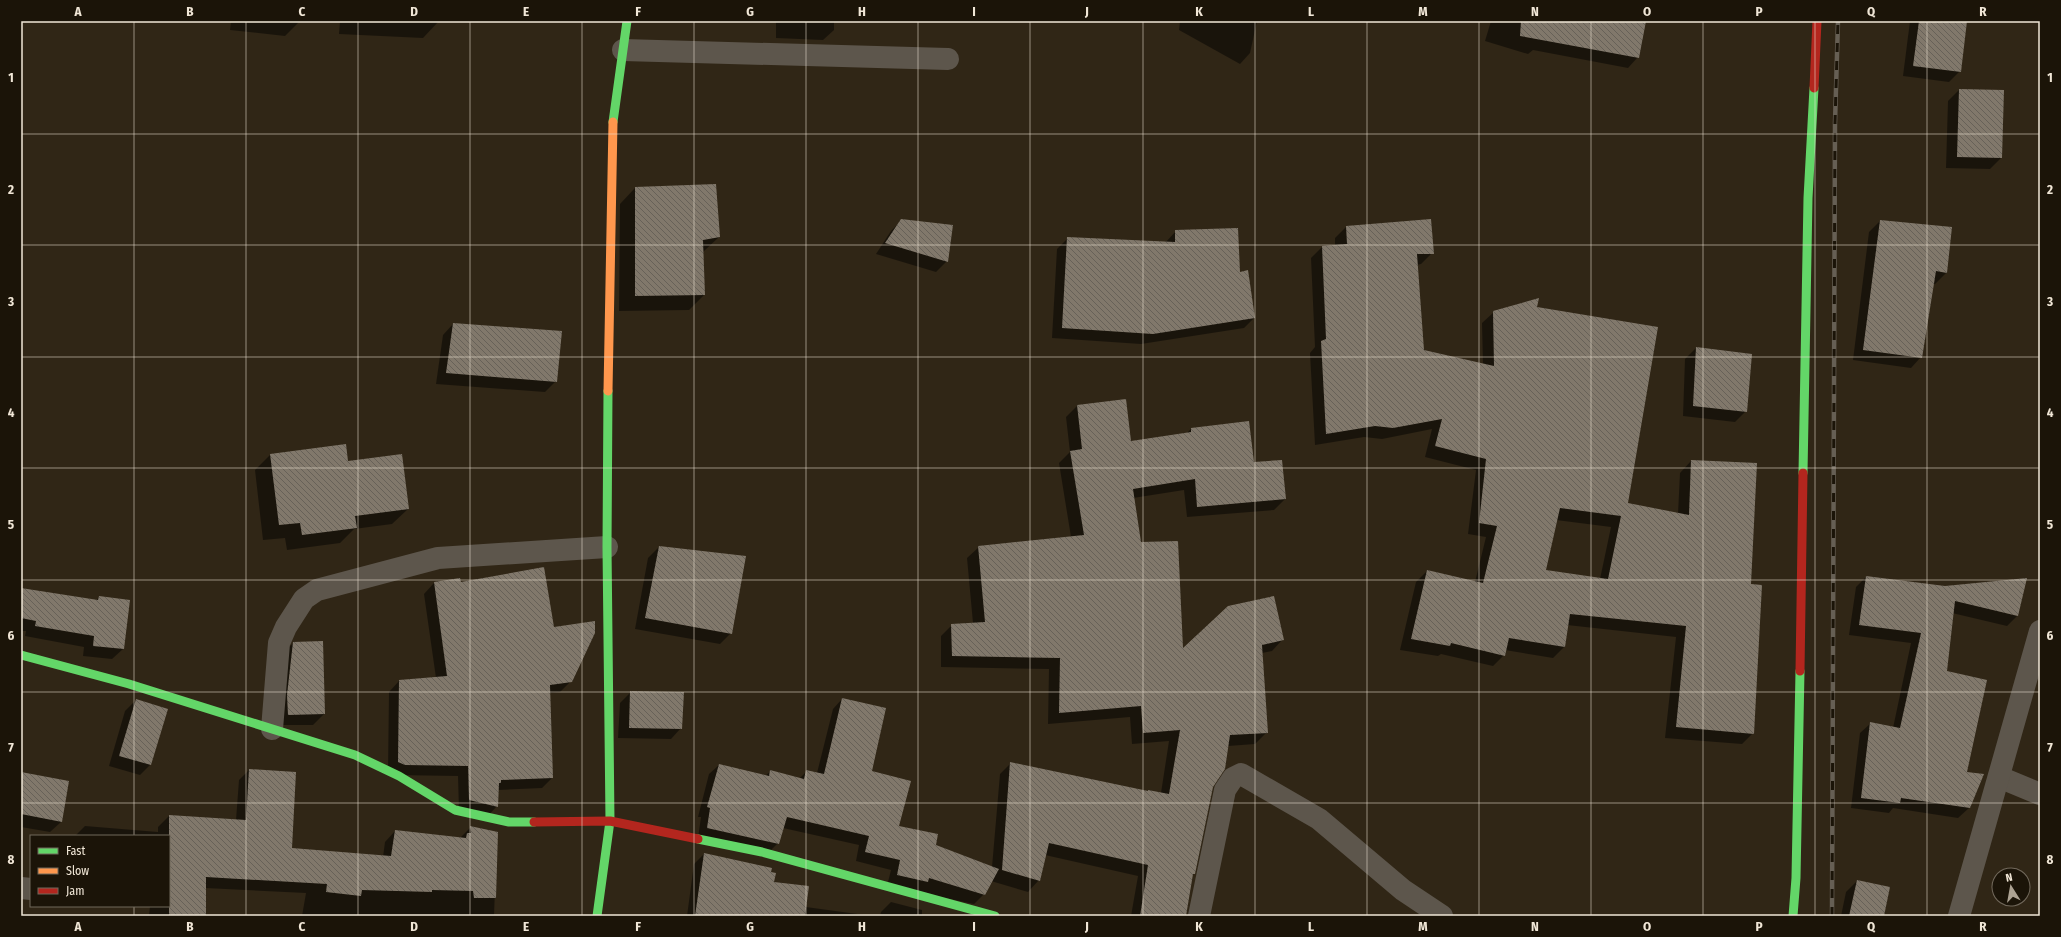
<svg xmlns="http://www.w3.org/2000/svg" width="2061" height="937" viewBox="0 0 2061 937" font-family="'Fira Sans Condensed',sans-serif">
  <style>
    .shadow { fill: #0007; fill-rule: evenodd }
    .building { fill: url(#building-back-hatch); fill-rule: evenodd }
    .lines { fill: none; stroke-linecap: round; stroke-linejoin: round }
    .street { stroke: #5d564c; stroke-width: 22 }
    .fast { stroke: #63d668; stroke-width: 9 }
    .slow { stroke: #ff974d; stroke-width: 9 }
    .jam { stroke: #b3261e; stroke-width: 9 }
    .rail-casing { stroke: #665f54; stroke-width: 4.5 }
    .rail { stroke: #1b1408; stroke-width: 3; stroke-dasharray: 9; stroke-linecap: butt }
    .grid { fill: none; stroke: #f1e7d7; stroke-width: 1; stroke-opacity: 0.55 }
    .neatline { fill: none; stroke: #f1e7d7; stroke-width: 1.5 }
    .grid-label { font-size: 13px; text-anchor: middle; font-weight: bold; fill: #f1e7d7 }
  </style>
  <defs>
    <pattern id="building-back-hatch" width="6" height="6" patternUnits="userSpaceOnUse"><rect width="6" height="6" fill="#81786b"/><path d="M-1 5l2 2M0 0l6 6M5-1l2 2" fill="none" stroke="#676158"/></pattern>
  </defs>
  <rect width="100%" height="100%" fill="#302616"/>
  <g class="shadow">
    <path d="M231,21H300L285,36L230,30Z"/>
    <path d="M340,21H439L423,38L339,34Z"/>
    <path d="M776,21H834V30L823,40L776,38Z"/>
    <path d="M1180,21H1257L1250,53L1240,64L1179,30Z"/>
    <path d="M1491,21H1645L1638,57L1628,68L1533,50L1528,54L1485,41Z"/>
    <path d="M1910,21H1966L1960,71L1949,82L1903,76Z"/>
    <path d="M1959,90L2001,158L1990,169L1946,168L1948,101Z"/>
    <path d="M635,188L719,237L703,252L704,295L689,310L619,311L620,204Z"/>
    <path d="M902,220L947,261L936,272L876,254L891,231Z"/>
    <path d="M1880,221L1951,228L1946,273L1935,284L1933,283L1921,357L1911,368L1853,360L1869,232Z"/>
    <path d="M1346,227L1432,253L1421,264L1416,265L1423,351L1483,365L1482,323L1494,312L1536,308L1627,504L1678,514L1680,473L1691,461L1750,585L1753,733L1742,744L1665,738L1676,637L1567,625L1564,647L1553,658L1505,650L1504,655L1493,666L1441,654L1438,656L1400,650L1416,582L1427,571L1475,582L1486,537L1468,534L1476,470L1425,457L1432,429L1382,439L1364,437L1315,445L1310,353L1315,347L1311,258L1322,247L1335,246V238ZM1556,520L1611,527L1600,579L1545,571Z"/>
    <path d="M1176,231L1239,273L1254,318L1244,328L1141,344L1052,338L1057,249L1068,238L1165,243Z"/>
    <path d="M453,324L556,381L545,392L436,384L443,335Z"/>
    <path d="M1696,348L1746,411L1735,422L1683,416L1685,359Z"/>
    <path d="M1077,406L1130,443L1187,433L1191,429L1253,463L1285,499L1274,510L1187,517L1184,490L1133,498L1141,543L1182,650L1283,639L1272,651L1262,653L1267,732L1255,744L1228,746L1212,787L1194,873L1192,876L1185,916H1131L1138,876L1045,855L1039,880L1028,892L991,881L984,894L974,904L887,886L891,870L856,861L859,845L783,828L778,843L768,853L698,838L701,817H698L709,774L719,765L765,776L771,771L799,779L807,771L817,773L833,709L842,699L870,772L898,827L935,846L992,867L1000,774L1011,763L1147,792L1161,793L1169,741L1132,744L1130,717L1048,724L1049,669L941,667V636L952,625L973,623L967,558L979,547L1071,537L1059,463L1070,452L1066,417Z"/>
    <path d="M270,455L347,462L408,509L392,524L354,529L340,543L287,550L285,538L263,540L255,470Z"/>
    <path d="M659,547L731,633L720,644L635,629L648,558Z"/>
    <path d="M1866,577L2017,616L2007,626L1952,613L1946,672L1966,773L1969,808L1958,818L1893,808L1889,813L1851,808L1860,733L1871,723L1893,728L1911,643L1849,635L1856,587Z"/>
    <path d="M459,579L460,583L553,629L571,681L560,692L549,693L552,778L542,788L498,790L497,806L487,817L459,811L458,776L394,775L388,772L389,692L399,681L436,678L424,594L434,583Z"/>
    <path d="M21,589L96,601L99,597L123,649L112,659L83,656L84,647L25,636L26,631H21Z"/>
    <path d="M322,642L324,714L313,725H277L283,654L293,643Z"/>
    <path d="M631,692L681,728L671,739L618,738L620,703Z"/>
    <path d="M136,700L150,765L140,775L109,766L125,711Z"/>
    <path d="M249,770L290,849L383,857L385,842L395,831L460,838L471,827L497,833L494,916H302L306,893L205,888V916H149L150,906H169V836H75L85,826L158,832V827L169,816L236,820L239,780Z"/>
    <path d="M21,773L61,822L50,832L21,827Z"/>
    <path d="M704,854L770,873L772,882L806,907L872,916H687L694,864Z"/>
    <path d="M1857,881L1883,916H1841L1846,892Z"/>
    <path d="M891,902L922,910V916H880L881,912Z"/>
    <path d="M21,914L111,916H21Z"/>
  </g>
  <g class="building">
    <path d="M1521,21H1646L1639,58L1520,36Z"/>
    <path d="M1919,21H1967L1961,72L1913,66Z"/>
    <path d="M1959,89L2004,90L2002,158L1957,157Z"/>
    <path d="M716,184L720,237L703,240L705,295L635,296V187Z"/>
    <path d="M901,219L953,225L948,262L885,243Z"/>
    <path d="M1431,219L1434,254H1417L1424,350L1494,366L1493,311L1539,298L1537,307L1658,327L1628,503L1689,515L1691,460L1757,463L1751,584L1762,585L1754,734L1676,727L1686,626L1570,614L1565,647L1509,638L1505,656L1451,643L1450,646L1411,639L1427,570L1483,583L1497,526L1479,523L1486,459L1435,446L1442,419L1393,428L1375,426L1326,434L1321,341L1326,339L1322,246L1347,244L1346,226ZM1560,508L1621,516L1608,579L1546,570Z"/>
    <path d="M1880,220L1952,227L1947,273L1936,271L1922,358L1863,350Z"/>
    <path d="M1238,228L1240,272L1248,270L1255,318L1153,334L1062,328L1067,237L1175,242V230Z"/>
    <path d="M453,323L562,331L557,382L446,373Z"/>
    <path d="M1696,347L1752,354L1747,412L1693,406Z"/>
    <path d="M1126,399L1131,441L1191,432V428L1249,421L1254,462L1282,460L1286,499L1197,507L1195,479L1133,489L1141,542L1178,541L1183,648L1228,606L1274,596L1284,640L1262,645L1268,733L1230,735L1225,769L1213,787L1195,874H1193L1186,916H1140L1148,865L1049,843L1040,881L1002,870L1010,762L1148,791V790L1169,794L1180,730L1143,733L1141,706L1059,713L1060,658L952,656L951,624L985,622L978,546L1084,535L1070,451L1082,449L1077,405Z"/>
    <path d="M346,444L348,461L402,454L409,509L355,516L357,528L302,535L300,523L279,525L270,454Z"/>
    <path d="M659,546L746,556L732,634L645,618Z"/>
    <path d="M544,567L554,627L595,621V633L572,682L550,685L553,778L501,780V783H499L498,807L469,800L468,766L405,765L398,762L399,680L447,676L434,582L460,578L461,582Z"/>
    <path d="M1866,576L1945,586L2027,578L2018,616L1955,601L1947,671L1987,680L1967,772L1984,774L1970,808L1901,798L1900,803L1861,798L1870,722L1900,728L1921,633L1859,625Z"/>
    <path d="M21,588L98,600L99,596L130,600L124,649L93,646L94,636L35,626L36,621L21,618Z"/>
    <path d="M323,641L325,714L288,715L287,695L293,642Z"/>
    <path d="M630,691L684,692L682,729L629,728Z"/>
    <path d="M842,698L886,708L872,771L911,781L899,826L938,834L936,845L999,869L985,895L929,878L928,882L897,875L900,860L865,852L869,836L787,817L779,844L707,828L710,808L707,807L719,764L769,776L770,770L804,779L806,770L824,774Z"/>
    <path d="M136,699L168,709L151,765L119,756Z"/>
    <path d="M249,769L296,772L292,848L391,856L395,830L466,838L467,833H471L470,826L498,832L496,898H474L473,891L432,890V892L362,890L361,896L326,892L327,884L206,877V916H169V815L246,820Z"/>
    <path d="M21,772L69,781L62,822L21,814Z"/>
    <path d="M704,853L772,868L771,872L776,873L774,882L809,886L805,916H695Z"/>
    <path d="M1857,880L1890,887L1884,916H1849Z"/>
  </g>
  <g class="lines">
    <g class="street">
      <path d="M623,50L948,59"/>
      <path d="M272,729L279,643L286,627L304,599L317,590L438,558L607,547"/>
      <path d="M1999,777L2040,794"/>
      <path d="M21,888L31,889"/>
      <path d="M1199,916L1225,790L1233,778L1241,774L1319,819L1403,890L1442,916"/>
      <path d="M1959,916L2040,631"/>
    </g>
    <g class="fast">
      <path d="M613,122L627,21"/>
      <path d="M1803,473L1808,198L1814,88"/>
      <path d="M21,655L129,684L355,755L399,776L455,810L509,822H534"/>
      <path d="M698,839L762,852L995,916"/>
      <path d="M597,916L610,821L607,547L608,391"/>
      <path d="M1793,916L1796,878L1800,671"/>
    </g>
    <path class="slow" d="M608,391L613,122"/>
    <g class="jam">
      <path d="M1814,88L1817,21"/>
      <path d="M1800,671L1803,473"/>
      <path d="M534,822L610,821L698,839"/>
    </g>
    <defs>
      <path id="rail" d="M1832,916L1835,123L1838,21"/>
    </defs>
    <use href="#rail" class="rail-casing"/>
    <use href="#rail" class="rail"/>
  </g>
  <path class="grid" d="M134,21V836M246,21V916M358,21V916M470,21V916M582,21V916M694,21V916M806,21V916M918,21V916M1030,21V916M1143,21V916M1255,21V916M1367,21V916M1479,21V916M1591,21V916M1703,21V916M1815,21V916M1927,21V916M21,134H2040M21,245H2040M21,357H2040M21,468H2040M21,580H2040M21,692H2040M21,803H2040M134,906V916"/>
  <rect width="2061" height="937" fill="none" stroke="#1b1408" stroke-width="44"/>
  <rect x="30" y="835" width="140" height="72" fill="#1b1408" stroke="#71685b"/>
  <rect x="38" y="848" width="20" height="6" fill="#63d668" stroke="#71685b"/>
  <text x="66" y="855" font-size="12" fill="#f1e7d7">Fast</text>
  <rect x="38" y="868" width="20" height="6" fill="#ff974d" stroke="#71685b"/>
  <text x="66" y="875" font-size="12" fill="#f1e7d7">Slow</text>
  <rect x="38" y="888" width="20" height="6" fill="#b3261e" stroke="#71685b"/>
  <text x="66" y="895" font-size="12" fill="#f1e7d7">Jam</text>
  <g transform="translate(2011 887) rotate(349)"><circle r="19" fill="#1b1408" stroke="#71685b"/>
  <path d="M0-3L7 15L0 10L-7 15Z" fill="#ada393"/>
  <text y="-6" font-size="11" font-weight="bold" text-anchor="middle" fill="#f1e7d7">N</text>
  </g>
  <rect x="22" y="22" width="2017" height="893" class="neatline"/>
  <g class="grid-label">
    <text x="78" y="16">A</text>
    <text x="190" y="16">B</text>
    <text x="302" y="16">C</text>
    <text x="414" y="16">D</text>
    <text x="526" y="16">E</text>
    <text x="638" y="16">F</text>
    <text x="750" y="16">G</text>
    <text x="862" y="16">H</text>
    <text x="974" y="16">I</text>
    <text x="1087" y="16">J</text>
    <text x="1199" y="16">K</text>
    <text x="1311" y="16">L</text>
    <text x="1423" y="16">M</text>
    <text x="1535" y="16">N</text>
    <text x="1647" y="16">O</text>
    <text x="1759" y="16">P</text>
    <text x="1871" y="16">Q</text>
    <text x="1983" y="16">R</text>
    <text x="11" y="82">1</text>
    <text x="2050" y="82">1</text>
    <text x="11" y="194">2</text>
    <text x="2050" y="194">2</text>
    <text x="11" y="306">3</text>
    <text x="2050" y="306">3</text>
    <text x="11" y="417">4</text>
    <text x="2050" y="417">4</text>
    <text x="11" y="529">5</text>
    <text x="2050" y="529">5</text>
    <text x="11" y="640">6</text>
    <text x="2050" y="640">6</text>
    <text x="11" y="752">7</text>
    <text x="2050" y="752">7</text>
    <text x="11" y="864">8</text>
    <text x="2050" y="864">8</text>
    <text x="78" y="931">A</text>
    <text x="190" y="931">B</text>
    <text x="302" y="931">C</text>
    <text x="414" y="931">D</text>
    <text x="526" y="931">E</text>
    <text x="638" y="931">F</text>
    <text x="750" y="931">G</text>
    <text x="862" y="931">H</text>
    <text x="974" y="931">I</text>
    <text x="1087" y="931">J</text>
    <text x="1199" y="931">K</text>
    <text x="1311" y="931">L</text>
    <text x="1423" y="931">M</text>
    <text x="1535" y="931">N</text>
    <text x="1647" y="931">O</text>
    <text x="1759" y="931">P</text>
    <text x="1871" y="931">Q</text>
    <text x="1983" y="931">R</text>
  </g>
</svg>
